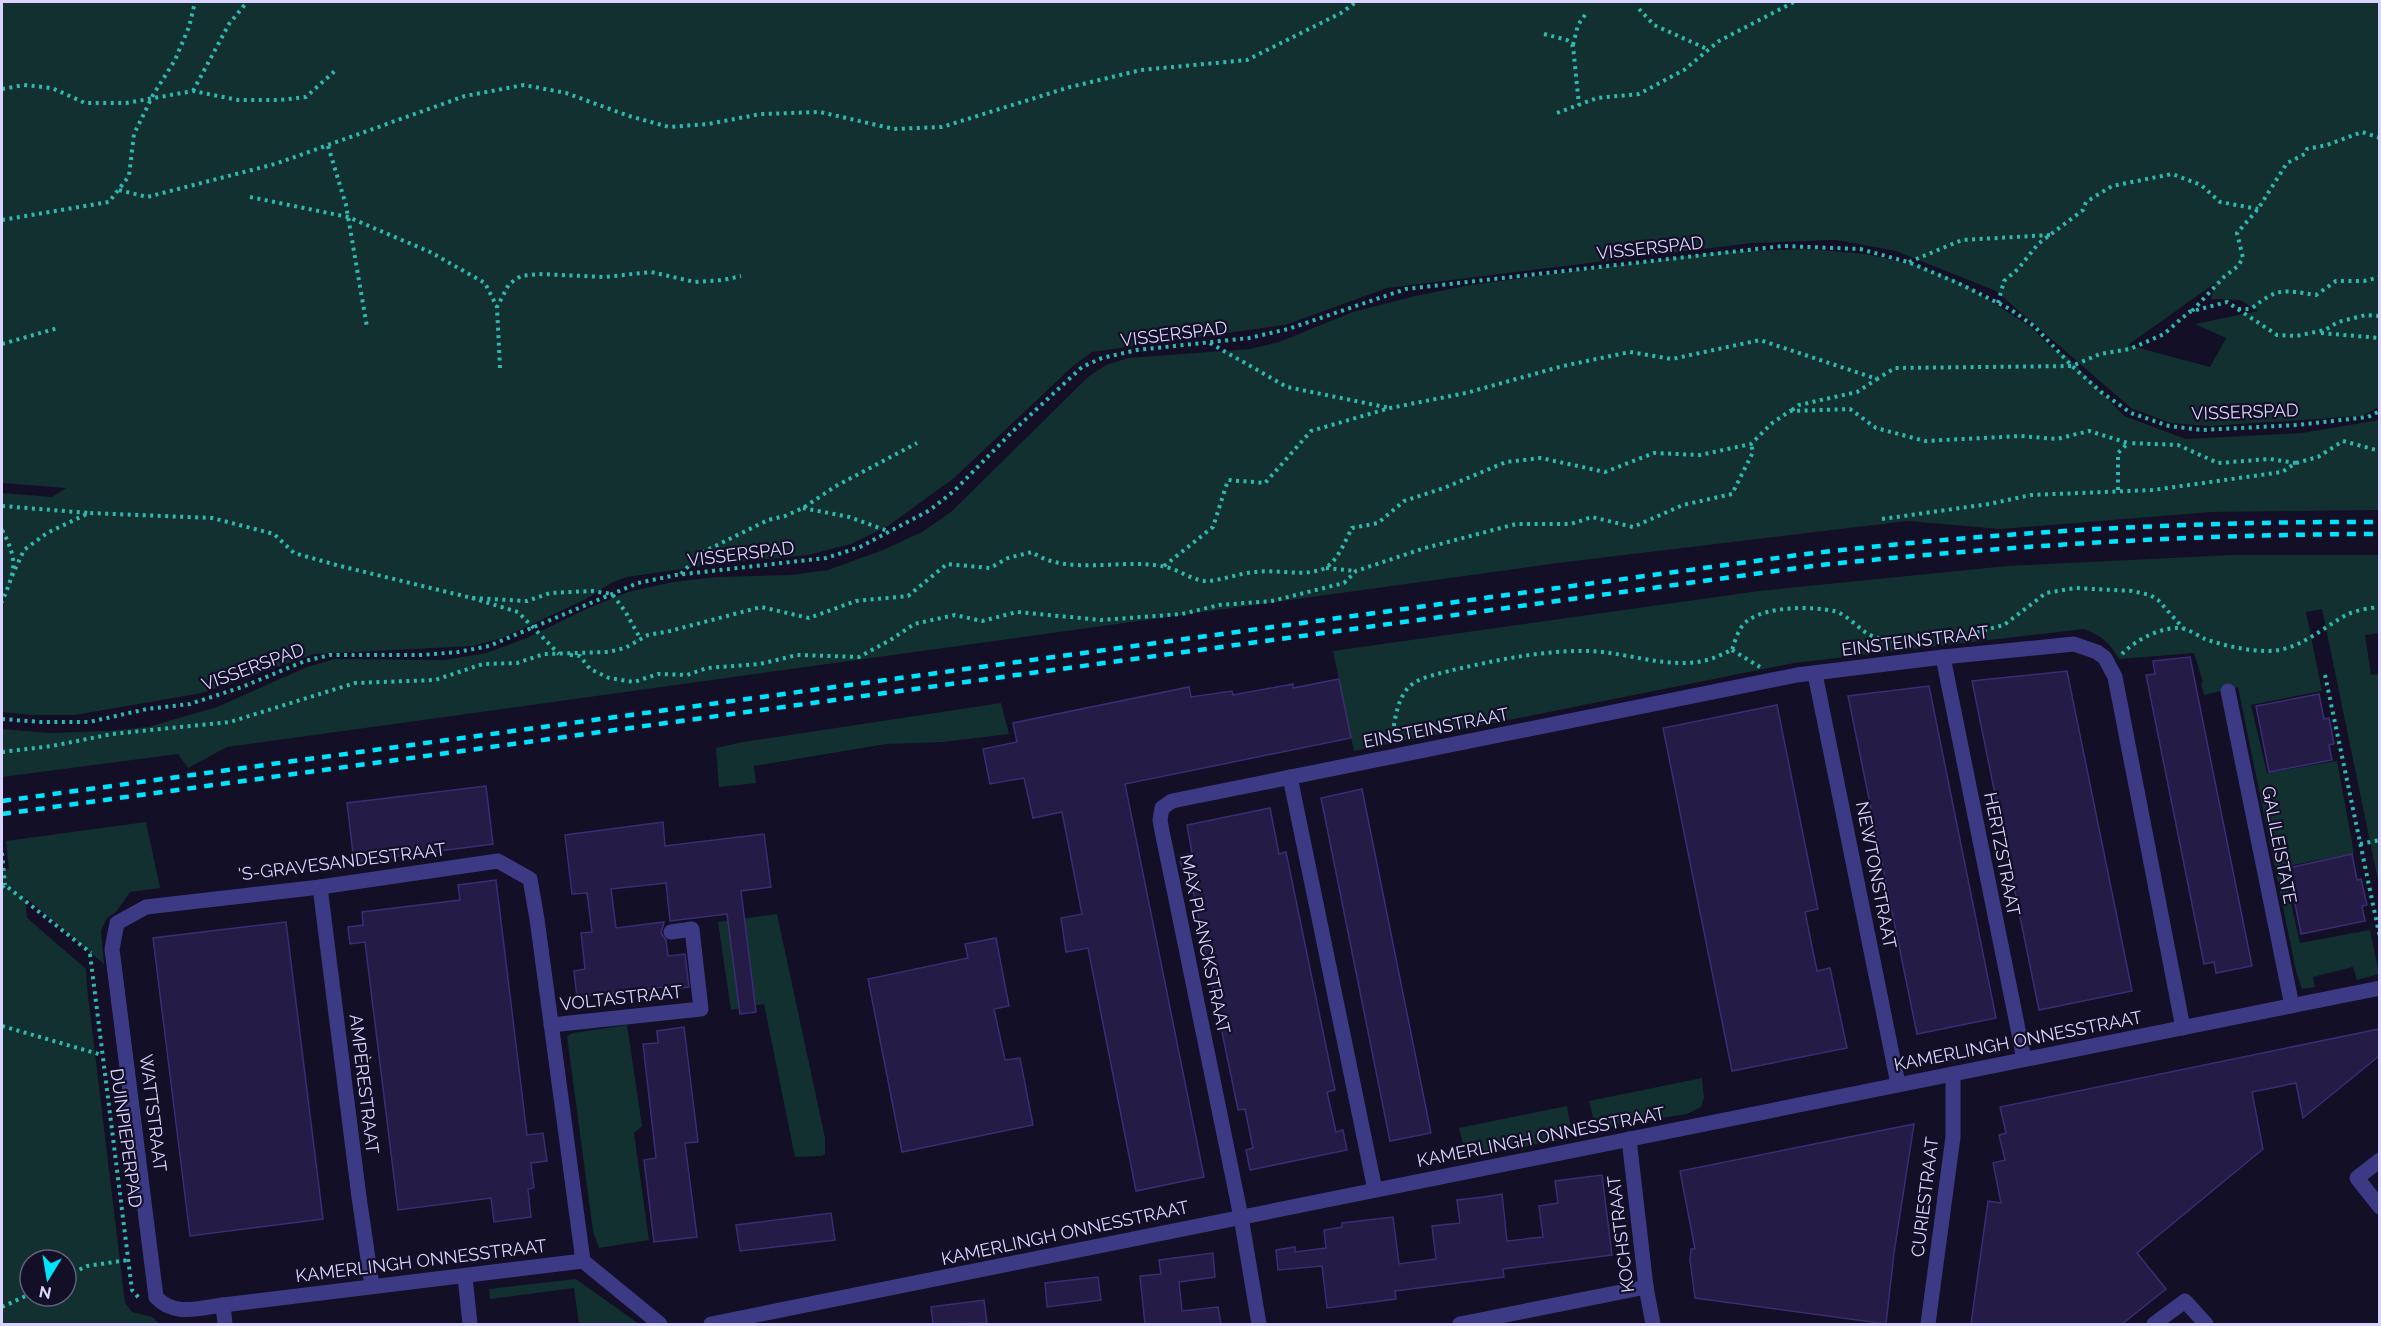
<svg xmlns="http://www.w3.org/2000/svg" width="2381" height="1326" viewBox="0 0 2381 1326" font-family="Raleway,sans-serif">
  <style>
    .green { fill: #12302f; fill-rule: evenodd }
    .building { fill: #241b47; stroke: #3b2d73; stroke-width: 1.5 }
    .lines { fill: none; stroke-linecap: round; stroke-linejoin: round }
    .path { stroke: #2fb8b0; stroke-width: 4; stroke-dasharray: 3 4.5; stroke-linecap: butt }
    .minor { stroke: #3d3a85; stroke-width: 15 }
    .rail { stroke: #00e5ff; stroke-width: 4.5; stroke-dasharray: 9 8; stroke-linecap: butt }
    .labels { text-anchor: middle; stroke-width: 4.5; stroke-linejoin: round; paint-order: stroke }
    .street-label { font-size: 18px; fill: #d9d4ff; stroke: #130f26 }
  </style>
  <rect width="100%" height="100%" fill="#130f26"/>
  <g class="green">
    <path d="M2,2H2379V407L2362,416L2210,426L2170,423L2131,408L1996,291L1896,251L1836,240L1752,243L1387,288L1285,325L1092,352L1073,366L954,478L888,526L851,544L808,555L716,564L627,577L613,582L586,599L505,637L473,646L314,654L202,693L75,715H31L2,712V493L52,497L66,488L2,483ZM2215,283L2211,299L2240,300L2258,311L2195,324L2226,338L2210,367L2128,345Z"/>
    <path d="M1807,249L1866,254L1916,265L1962,283L2031,327L2051,348L2066,355L2124,416L2186,439L2302,433L2379,420V510L2211,512L2000,529L1907,521L1558,563L227,747L188,768L178,754L2,777V729L50,733L109,731L148,727L217,707L307,667L335,659L444,660L486,653L527,638L586,609L628,592L673,582L715,577L790,575L828,570L883,550L922,532L952,511L1088,377L1106,365L1128,358L1250,349L1279,342L1353,312L1415,296L1470,285L1718,252Z"/>
    <path d="M2233,555H2379V633L2365,635L2371,675L2379,674V885L2322,609L2306,612L2322,691L2251,705L2267,773L2337,761L2354,853L2283,867L2300,943L2370,930L2379,974L2357,980L2353,967L2313,977L2315,987L2302,989L2296,971L2238,687L2204,695L2201,683L2203,682L2194,653L2119,659C2110,643 2102,636 2084,629L1794,663L1354,751L1333,651L1759,591L2007,566Z"/>
    <path d="M1001,703L1009,734L943,742L886,744L754,766L756,783L719,787L716,748L743,742Z"/>
    <path d="M146,822L160,888L130,892L116,912L107,918L101,931L104,964L25,897L27,918L86,969L87,987L125,1303L132,1312L152,1317L160,1324H2V870L9,869L6,841ZM30,1260H66V1296H30Z"/>
    <path d="M777,914L825,1138V1154L821,1156L795,1157L764,1004L731,1010L718,922Z"/>
    <path d="M627,1025L642,1126L634,1133L649,1240L599,1248L593,1231L567,1036L573,1033Z"/>
    <path d="M1702,1078L1704,1098L1701,1107L1687,1114L1602,1127L1593,1117L1589,1101Z"/>
    <path d="M1567,1106L1570,1123L1567,1135L1529,1146L1470,1155L1464,1148L1459,1128Z"/>
    <path d="M576,1279L639,1324H579L574,1288L490,1299L489,1289Z"/>
  </g>
  <g class="building">
    <path d="M2190,657L2252,966L2216,973L2214,962L2204,964L2146,675L2155,674L2153,661Z"/>
    <path d="M2067,671L2132,991L2039,1010L1972,681Z"/>
    <path d="M1339,679L1351,738L1125,784L1204,1177L1136,1191L1088,948L1066,952L1061,918L1082,914L1062,812L1033,818L1024,778L990,784L983,749L1017,742L1013,723L1189,687L1191,697L1232,691L1233,695L1293,684V688Z"/>
    <path d="M1929,686L1996,1018L1917,1034L1848,696Z"/>
    <path d="M2319,694L2324,719L2329,718L2334,744L2329,745L2332,760L2269,772L2256,706Z"/>
    <path d="M1777,705L1818,909L1805,912L1817,971L1830,968L1847,1048L1732,1071L1663,728Z"/>
    <path d="M486,786L493,844L354,862L347,803Z"/>
    <path d="M1362,789L1431,1133L1390,1141L1321,798Z"/>
    <path d="M1270,808L1279,854L1286,852L1335,1090L1327,1092L1336,1132L1343,1130L1347,1150L1250,1170L1246,1150L1253,1148L1245,1109L1238,1110L1189,871L1183,872L1179,856L1192,853L1187,825Z"/>
    <path d="M663,822L665,846L764,834L771,887L741,891L756,1012L740,1014L727,914L670,921L666,883L611,889L616,928L664,922L661,933L666,940L668,956L685,954L689,987L672,989V986L577,997L574,971L585,969L581,933L592,932L587,893L572,894L565,835Z"/>
    <path d="M2352,854L2357,880L2361,879L2367,905L2362,906L2365,921L2301,934L2288,868Z"/>
    <path d="M496,880L527,1135L543,1133L547,1161L531,1163L534,1188L528,1189L531,1217L494,1222L491,1198L398,1210L365,942L350,944L348,927L363,925L362,912L460,900L458,885Z"/>
    <path d="M286,922L323,1219L190,1236L153,938Z"/>
    <path d="M996,938L1009,1006L994,1009L1005,1060L1020,1058L1033,1125L902,1152L868,979L968,958L965,944Z"/>
    <path d="M684,1027L698,1142L685,1143L697,1237L654,1242L644,1160L656,1158L643,1044L658,1043L657,1031Z"/>
    <path d="M2379,1029V1056L2303,1118L2296,1083L2252,1092L2263,1149L2137,1253L2166,1289L2122,1324H1971L1988,1201L2001,1203L1993,1163L2005,1160L1999,1135L2006,1133L2000,1107Z"/>
    <path d="M1914,1124L1894,1253L1886,1324L1695,1298L1690,1260L1691,1249H1695L1680,1171Z"/>
    <path d="M1602,1175L1612,1255L1503,1269L1504,1277L1395,1291L1396,1299L1327,1308L1322,1266L1278,1270L1276,1250L1295,1247V1252L1326,1248L1324,1230L1342,1227V1223L1393,1217L1399,1264L1436,1259L1432,1226L1460,1223L1457,1200L1484,1197L1502,1194L1507,1241L1543,1237L1539,1206L1558,1203L1555,1181Z"/>
    <path d="M831,1213L835,1240L740,1251L736,1225Z"/>
    <path d="M1213,1253L1215,1277L1179,1282L1182,1311L1218,1307L1221,1324H1145L1140,1276L1161,1274L1159,1260Z"/>
    <path d="M1098,1277L1101,1300L1047,1307L1045,1283Z"/>
    <path d="M984,1300L987,1323L933,1324L931,1307Z"/>
  </g>
  <g class="lines">
    <g class="path">
      <path d="M1639,9L1654,25L1707,49"/>
      <path d="M1544,34L1567,40L1573,46L1579,105"/>
      <path d="M1573,45L1578,25L1587,12"/>
      <path d="M2,89L24,85L52,88L85,103H126L193,91L238,100H280L306,97L337,69"/>
      <path d="M193,91L229,24L247,2"/>
      <path d="M1557,113L1597,98L1639,94L1684,70L1719,41L1794,2"/>
      <path d="M328,146L346,205L367,327"/>
      <path d="M119,190L147,197L205,182L275,164L465,96L524,85L566,93L629,116L669,127L708,124L761,114L820,112L894,129L942,127L1070,87L1141,70L1247,60L1341,13L1356,2"/>
      <path d="M250,197L348,217L430,252L485,283L497,307"/>
      <path d="M2,220L109,202L129,176L134,134L153,95L175,60L189,27L195,2"/>
      <path d="M1909,262L1962,240L2050,235"/>
      <path d="M1998,303L2004,281L2018,269L2038,244L2083,210L2086,202L2112,186L2172,174L2201,185L2220,202L2258,209"/>
      <path d="M2238,309H2251C2278,287 2283,290 2316,295L2336,281H2364L2380,277"/>
      <path d="M2192,311L2224,277L2238,266L2243,258L2237,233L2258,209L2287,163L2305,154L2307,149L2327,145L2362,132L2380,138"/>
      <path d="M2321,333L2380,338"/>
      <path d="M1210,343L1287,387L1390,408"/>
      <path d="M2,344L58,328"/>
      <path d="M500,368L497,307L509,284L521,276L539,274L605,277L651,272L695,282L723,280L741,276"/>
      <path d="M1792,410L1799,405L1857,392L1877,379"/>
      <path d="M2296,463L2318,457L2343,441L2380,451"/>
      <path d="M2,506L89,513"/>
      <path d="M803,508L849,517L888,531"/>
      <path d="M1882,519L1989,504L2031,495L2153,490L2282,472L2296,463L2270,459L2218,463L2178,445L2128,443"/>
      <path d="M2,530C19,562 15,570 2,602"/>
      <path d="M1164,566L1213,527L1228,480L1265,483L1311,431L1390,408L1466,393L1563,366L1630,352L1672,359L1760,340L1877,379L1895,368L2072,366L2100,354L2130,349L2164,334L2189,312L2227,302L2277,335L2296,336L2325,330L2338,322L2366,315L2380,316"/>
      <path d="M1326,568L1355,571"/>
      <path d="M681,574L701,553L768,520L785,516L803,508L836,486L917,443"/>
      <path d="M12,576L24,550L47,533L89,513L212,518L274,534L294,553L340,566L472,598L527,601L550,593L592,591L612,594L625,611L640,638"/>
      <path d="M472,598L518,612L559,654"/>
      <path d="M1962,636L2004,625L2046,593L2075,588L2132,591L2150,595L2158,600L2184,629"/>
      <path d="M1732,650L1760,667"/>
      <path d="M2122,654C2135,640 2165,624 2185,629C2191,631 2199,636 2205,639C2225,646 2248,651 2269,651C2300,650 2322,628 2348,614C2357,610 2370,608 2380,607"/>
      <path d="M570,655L580,656L590,669L609,678L634,682L658,674L687,675L707,668L760,664L797,655L859,657L892,639L914,624L955,615L982,621L1017,612L1101,620L1182,614L1219,605L1272,601L1344,583L1356,571L1425,548L1516,524H1571L1592,517L1633,527L1683,505L1732,494L1753,452L1751,444"/>
      <path d="M2325,675L2380,938"/>
      <path d="M2,719L40,722H89L147,709L190,704L242,687L305,661L330,655H422L458,652L489,646L638,583L676,575L826,558L860,547L930,510L955,490L1012,432L1082,367L1102,358L1137,350L1249,338L1288,329L1406,289L1783,246L1860,249L1908,262L1958,283L2010,309L2034,326L2072,366L2101,392L2131,413L2169,426L2202,430L2297,425L2368,417L2380,411"/>
      <path d="M1392,741C1394,724 1396,703 1407,689C1417,677 1439,674 1453,670C1497,660 1543,650 1589,651C1627,652 1669,670 1707,660C1716,658 1724,653 1732,650C1735,640 1739,627 1747,621C1767,606 1811,606 1834,611C1846,614 1855,625 1865,632C1877,640 1895,643 1910,642"/>
      <path d="M2,752L52,746L112,734L230,722L355,683L435,680L483,664L517,663L544,654L608,652L625,648L648,635L670,631L761,607L809,618L856,601L908,596L947,564L990,568L1008,558L1032,552C1067,577 1124,557 1166,567C1179,570 1192,580 1205,581C1221,581 1239,573 1255,572C1277,569 1302,577 1323,569C1337,563 1345,541 1352,528L1378,523L1404,501L1444,488L1506,462L1541,458L1605,472L1654,453L1700,455L1751,444L1771,424L1790,411L1850,409L1876,428L1925,441L2021,436L2057,439L2089,431L2128,443L2118,453V491"/>
      <path d="M2360,844L2380,840"/>
      <path d="M2,853L5,885"/>
      <path d="M2,887L5,885L91,953"/>
      <path d="M90,954L132,1290L139,1298"/>
      <path d="M2,1026L102,1055"/>
      <path d="M66,1276L87,1266L128,1260"/>
      <path d="M2,1307L30,1294"/>
    </g>
    <g class="minor">
      <path d="M1943,657L2024,1059"/>
      <path d="M1815,674L1898,1084"/>
      <path d="M2228,691L2292,1006"/>
      <path d="M1290,777L1375,1190"/>
      <path d="M320,887L359,1197L372,1286"/>
      <path d="M551,1025L701,1009L692,929L671,932"/>
      <path d="M1629,1139L1646,1287L1653,1324"/>
      <path d="M2380,1160L2357,1178L2380,1207"/>
      <path d="M583,1261L537,919L530,879L498,861L320,887L146,907L117,923L112,949L156,1297C174,1317 199,1308 223,1305L583,1261L660,1324"/>
      <path d="M465,1277L470,1324"/>
      <path d="M223,1305L225,1324"/>
      <path d="M711,1324L2380,988"/>
      <path d="M1259,1324L1241,1217L1162,831L1160,820L1162,808L1172,801L1797,675L1943,657L2074,644L2097,652L2105,658L2115,677L2183,1028"/>
      <path d="M1460,1324L1646,1287"/>
      <path d="M1928,1324L1953,1137V1074"/>
      <path d="M2154,1324L2185,1301L2206,1324"/>
    </g>
    <g class="rail">
      <path d="M2,801L1806,554C1996,532 2187,521 2380,522"/>
      <path d="M2,814L1820,565C2006,546 2192,534 2380,534"/>
    </g>
  </g>
  <g class="labels">
    <g class="street-label">
      <text transform="translate(1650 248) rotate(-6)" y="6">VISSERSPAD</text>
      <text transform="translate(1174 334) rotate(-7)" y="6">VISSERSPAD</text>
      <text transform="translate(2245 412) rotate(-2)" y="6">VISSERSPAD</text>
      <text transform="translate(741 554) rotate(-7)" y="6">VISSERSPAD</text>
      <text transform="translate(1915 641) rotate(-7)" y="6">EINSTEINSTRAAT</text>
      <text transform="translate(253 667) rotate(-20)" y="6">VISSERSPAD</text>
      <text transform="translate(1436 728) rotate(-11)" y="6">EINSTEINSTRAAT</text>
      <text transform="translate(2279 845) rotate(79)" y="6">GALILEISTATE</text>
      <text transform="translate(2002 854) rotate(79)" y="6">HERTZSTRAAT</text>
      <text transform="translate(342 862) rotate(-7)" y="6">'S-GRAVESANDESTRAAT</text>
      <text transform="translate(1876 875) rotate(79)" y="6">NEWTONSTRAAT</text>
      <text transform="translate(1205 944) rotate(78)" y="6">MAX PLANCKSTRAAT</text>
      <text transform="translate(621 998) rotate(-6)" y="6">VOLTASTRAAT</text>
      <text transform="translate(2018 1041) rotate(-11)" y="6">KAMERLINGH ONNESSTRAAT</text>
      <text transform="translate(364 1084) rotate(83)" y="6">AMPÈRESTRAAT</text>
      <text transform="translate(153 1113) rotate(83)" y="6">WATTSTRAAT</text>
      <text transform="translate(1541 1137) rotate(-11)" y="6">KAMERLINGH ONNESSTRAAT</text>
      <text transform="translate(126 1138) rotate(82)" y="6">DUINPIEPERPAD</text>
      <text transform="translate(1925 1197) rotate(-83)" y="6">CURIESTRAAT</text>
      <text transform="translate(1065 1233) rotate(-12)" y="6">KAMERLINGH ONNESSTRAAT</text>
      <text transform="translate(1621 1234) rotate(-97)" y="6">KOCHSTRAAT</text>
      <text transform="translate(421 1261) rotate(-7)" y="6">KAMERLINGH ONNESSTRAAT</text>
    </g>
  </g>
  <rect width="2381" height="1326" fill="none" stroke="#d9d4ff" stroke-width="6"/>
  <g transform="translate(48 1278) rotate(191)"><circle r="28" fill="#130f26" stroke="#625e7d" stroke-width="1.5"/>
  <path d="M0-4.5L10 22L0 15L-10 22Z" fill="#00e5ff"/>
  <text y="-9" font-size="16" font-weight="bold" text-anchor="middle" fill="#d9d4ff">N</text>
  </g>
</svg>
